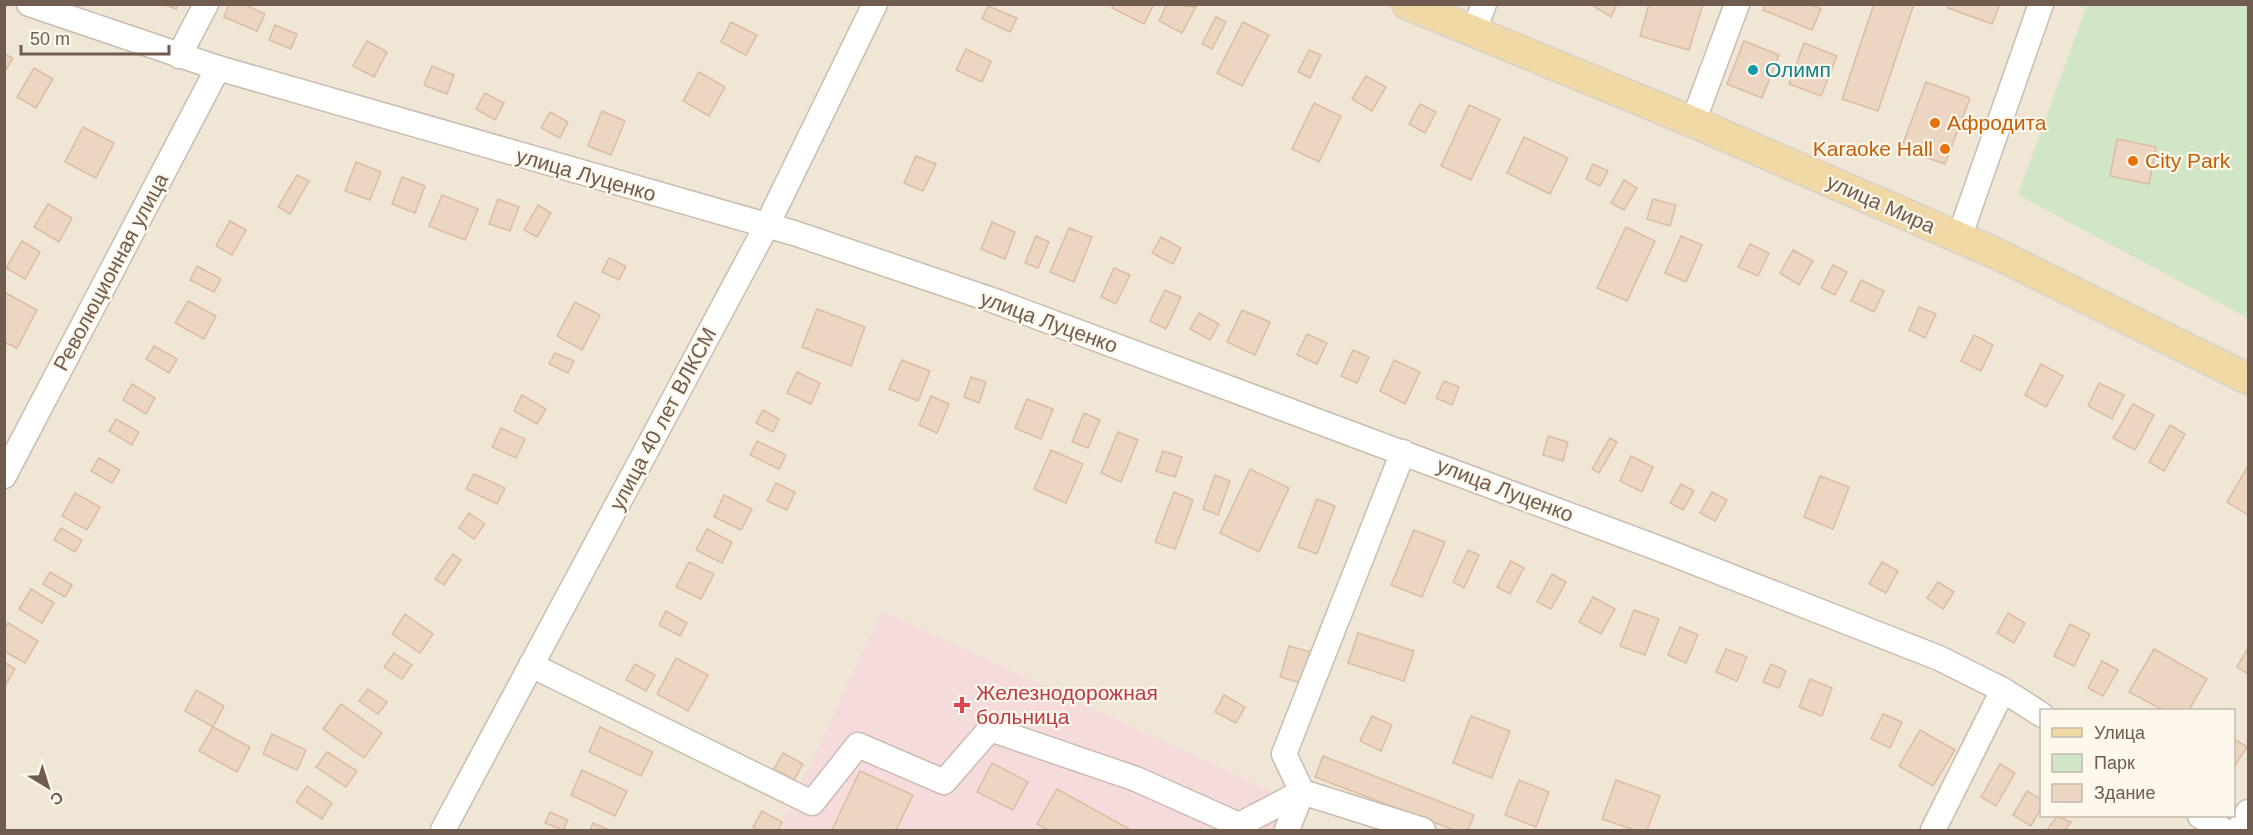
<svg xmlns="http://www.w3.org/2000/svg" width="2253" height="835" viewBox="0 0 2253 835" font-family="Arial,sans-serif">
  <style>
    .residential { fill: #f0e6d6; fill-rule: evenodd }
    .medical { fill: #f6dbdd }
    .green { fill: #d1e6c7 }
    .building { fill: #ecd5c1; stroke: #ddbca3; stroke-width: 1.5 }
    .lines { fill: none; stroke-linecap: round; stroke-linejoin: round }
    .minor-casing { stroke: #cabcae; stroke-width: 27 }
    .major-casing { stroke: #d7d1cd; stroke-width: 33 }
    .minor { stroke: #fff; stroke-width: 24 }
    .major { stroke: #f1d9a6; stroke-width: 30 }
    .culture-dot { fill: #0f9aa8; stroke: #fdf7ec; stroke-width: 2 }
    .food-dot { fill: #e8710a; stroke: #fdf7ec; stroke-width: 2 }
    .health-dot { fill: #e0444e; stroke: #fdf7ec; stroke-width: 2 }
    .labels { text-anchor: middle; stroke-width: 4.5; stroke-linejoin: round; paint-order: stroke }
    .culture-label { font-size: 21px; fill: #0d838f; stroke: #fdf7ec; text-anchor: start }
    .food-label { font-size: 21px; fill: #c56008; stroke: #fdf7ec; text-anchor: start }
    .street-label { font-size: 21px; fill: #705c4e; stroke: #fdf7ec }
    .health-label { font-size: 21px; fill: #be3a42; stroke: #fdf7ec; text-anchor: start }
  </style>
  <rect width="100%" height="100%" fill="#faf3e7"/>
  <path class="residential" d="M5,5H2248V830H5ZM2042,710H2234V816H2042Z"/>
  <path class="medical" d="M882,611L1288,799L1274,830H779Z"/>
  <path class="green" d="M2087,5H2248V318L2018,195Z"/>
  <g class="building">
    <path d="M163,4H178L176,9Z"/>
    <path d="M229,4H244L265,14L257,31L224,17Z"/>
    <path d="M1114,4H1154L1144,24L1112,8Z"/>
    <path d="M1167,4L1196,7L1182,33L1159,21Z"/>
    <path d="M1590,4H1617L1611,17Z"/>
    <path d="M1649,4H1703L1689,50L1640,36Z"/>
    <path d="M1766,4H1810L1821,9L1812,30L1763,10Z"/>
    <path d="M1874,4H1914L1878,111L1842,99Z"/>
    <path d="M1949,4H2000L1992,24L1948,8Z"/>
    <path d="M988,6L1017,18L1010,32L982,19Z"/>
    <path d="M1216,17L1226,22L1212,49L1202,44Z"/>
    <path d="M731,22L757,35L746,55L721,42Z"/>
    <path d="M1243,22L1269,35L1242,86L1217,73Z"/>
    <path d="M275,25L297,34L291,49L269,40Z"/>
    <path d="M367,41L387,52L374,77L353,66Z"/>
    <path d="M1744,41L1779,55L1762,98L1727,84Z"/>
    <path d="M1804,43L1837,56L1821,96L1789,84Z"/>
    <path d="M966,49L991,61L982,82L956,70Z"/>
    <path d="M1309,50L1321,55L1310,78L1298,72Z"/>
    <path d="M4,54L13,58L4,73Z"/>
    <path d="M432,66L454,75L447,94L424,85Z"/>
    <path d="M34,68L53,79L36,108L17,97Z"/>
    <path d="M699,72L725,87L709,116L683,101Z"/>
    <path d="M1366,76L1386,87L1372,111L1352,99Z"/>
    <path d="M1926,82L1970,98L1945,164L1901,149Z"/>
    <path d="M485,93L504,103L495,120L476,109Z"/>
    <path d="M1314,103L1341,116L1319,162L1292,149Z"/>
    <path d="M1420,104L1436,112L1425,133L1409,124Z"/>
    <path d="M1469,105L1500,119L1471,180L1441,166Z"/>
    <path d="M602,111L625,121L611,155L588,146Z"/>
    <path d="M550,112L568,122L560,138L541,128Z"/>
    <path d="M83,127L114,143L96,178L65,162Z"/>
    <path d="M1524,137L1568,158L1550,194L1507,173Z"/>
    <path d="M2117,139L2156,147L2149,184L2110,176Z"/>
    <path d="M916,156L936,164L923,191L904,183Z"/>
    <path d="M356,162L381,172L370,200L345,191Z"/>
    <path d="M1593,164L1608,171L1600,186L1586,179Z"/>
    <path d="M297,175L309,181L290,214L278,207Z"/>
    <path d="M402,177L425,186L415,213L392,204Z"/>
    <path d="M1624,180L1637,188L1624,210L1611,203Z"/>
    <path d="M442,195L478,209L465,240L429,226Z"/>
    <path d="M498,199L519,207L510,231L489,224Z"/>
    <path d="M1653,199L1676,205L1670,226L1647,219Z"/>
    <path d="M48,204L72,218L59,242L34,227Z"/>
    <path d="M538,205L551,213L537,237L524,230Z"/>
    <path d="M230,221L246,230L232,255L216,246Z"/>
    <path d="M992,222L1015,232L1005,259L981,249Z"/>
    <path d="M1626,227L1655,241L1627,301L1597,288Z"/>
    <path d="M1069,228L1092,237L1074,282L1050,272Z"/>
    <path d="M1036,236L1049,242L1038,268L1025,263Z"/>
    <path d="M1681,236L1702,245L1686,282L1665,273Z"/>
    <path d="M1161,237L1181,248L1173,264L1152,253Z"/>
    <path d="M22,241L40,252L25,279L6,268Z"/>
    <path d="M1750,244L1769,253L1758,276L1738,267Z"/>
    <path d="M1793,250L1813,261L1799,285L1780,273Z"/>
    <path d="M609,258L626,266L619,280L602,272Z"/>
    <path d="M1833,265L1847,272L1835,295L1821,288Z"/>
    <path d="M197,266L221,279L214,292L190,280Z"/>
    <path d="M1114,268L1130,275L1116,304L1101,297Z"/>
    <path d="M1861,280L1884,291L1874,312L1851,301Z"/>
    <path d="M1165,290L1181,297L1166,329L1150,321Z"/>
    <path d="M4,292L37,310L17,348L4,342Z"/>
    <path d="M188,301L216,316L204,339L175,323Z"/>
    <path d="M575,302L600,315L582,350L557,336Z"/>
    <path d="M1919,307L1936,314L1925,338L1909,330Z"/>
    <path d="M817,309L865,327L851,366L802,347Z"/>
    <path d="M1242,310L1270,322L1255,355L1227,342Z"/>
    <path d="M1199,313L1219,324L1210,340L1190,329Z"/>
    <path d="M1307,334L1327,343L1317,364L1297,355Z"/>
    <path d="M1974,335L1993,345L1981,371L1961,361Z"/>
    <path d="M154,346L177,359L169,373L146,359Z"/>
    <path d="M1353,350L1369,357L1357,383L1341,376Z"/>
    <path d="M555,353L574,361L568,373L549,364Z"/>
    <path d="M902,360L930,371L918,401L889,389Z"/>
    <path d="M1394,360L1420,372L1405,404L1380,391Z"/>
    <path d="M2041,364L2063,376L2046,407L2025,395Z"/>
    <path d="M797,372L820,383L811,404L787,393Z"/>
    <path d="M971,377L986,382L979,403L964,397Z"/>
    <path d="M1444,381L1459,387L1452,405L1436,398Z"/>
    <path d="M2099,383L2124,395L2112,419L2088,406Z"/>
    <path d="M132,384L155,398L146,414L123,400Z"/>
    <path d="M522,395L546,409L537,424L514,411Z"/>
    <path d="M931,396L949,404L937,433L919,425Z"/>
    <path d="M1027,399L1053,409L1041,439L1015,428Z"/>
    <path d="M2133,404L2154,415L2135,450L2113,438Z"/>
    <path d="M763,410L779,419L773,432L756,423Z"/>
    <path d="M1084,413L1100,420L1088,448L1072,442Z"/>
    <path d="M116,419L139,432L132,445L109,431Z"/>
    <path d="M2170,425L2185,434L2164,471L2149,462Z"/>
    <path d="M501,428L525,439L516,458L492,447Z"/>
    <path d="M1118,432L1138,440L1121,482L1101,473Z"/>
    <path d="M1548,436L1568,442L1563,461L1543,455Z"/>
    <path d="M1610,438L1617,442L1599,473L1592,469Z"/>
    <path d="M757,441L786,455L779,469L750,455Z"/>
    <path d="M1051,450L1083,464L1066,503L1034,489Z"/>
    <path d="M1163,451L1182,457L1175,477L1156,471Z"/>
    <path d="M1631,456L1653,467L1642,492L1620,481Z"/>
    <path d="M99,458L120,470L112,483L91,471Z"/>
    <path d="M2248,466V515L2227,502Z"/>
    <path d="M1250,469L1289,488L1259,552L1220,533Z"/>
    <path d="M474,474L505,488L497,504L466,489Z"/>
    <path d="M1215,475L1230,481L1218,515L1203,509Z"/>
    <path d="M1820,476L1849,487L1833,529L1804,517Z"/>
    <path d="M776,483L795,492L787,510L767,501Z"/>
    <path d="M1681,484L1694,491L1683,510L1670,503Z"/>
    <path d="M1174,492L1193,500L1175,549L1155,542Z"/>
    <path d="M1712,492L1727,500L1715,521L1700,513Z"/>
    <path d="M75,493L100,507L87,530L62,516Z"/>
    <path d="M724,495L752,509L741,530L714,517Z"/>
    <path d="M1317,499L1335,506L1317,554L1298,547Z"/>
    <path d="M469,513L485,524L474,539L459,528Z"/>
    <path d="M61,528L82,540L75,552L54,540Z"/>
    <path d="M707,529L732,542L722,563L696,550Z"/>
    <path d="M1414,530L1445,542L1422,597L1391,585Z"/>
    <path d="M1468,550L1479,555L1464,588L1453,582Z"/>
    <path d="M453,554L461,560L444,585L435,579Z"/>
    <path d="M1511,561L1524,568L1510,594L1497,587Z"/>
    <path d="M689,562L714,574L701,599L676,587Z"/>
    <path d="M1882,562L1898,571L1886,593L1869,584Z"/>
    <path d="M50,572L72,585L65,597L43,584Z"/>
    <path d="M1552,574L1566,582L1551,609L1537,602Z"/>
    <path d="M1938,582L1954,592L1943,609L1927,598Z"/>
    <path d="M31,589L54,603L42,623L19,609Z"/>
    <path d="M1593,597L1615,609L1601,634L1579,622Z"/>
    <path d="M1634,610L1659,619L1645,655L1620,646Z"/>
    <path d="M666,611L687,623L680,636L659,625Z"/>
    <path d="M2008,613L2025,623L2014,643L1997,633Z"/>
    <path d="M405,614L433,634L420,653L392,634Z"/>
    <path d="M8,623L38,641L25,663L4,651V629Z"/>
    <path d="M2070,624L2090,634L2074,666L2054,656Z"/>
    <path d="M1680,627L1698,635L1686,663L1668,655Z"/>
    <path d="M1358,633L1414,651L1404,681L1348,663Z"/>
    <path d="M1289,646L1311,652L1301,683L1280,677Z"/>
    <path d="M2248,648V674L2237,667Z"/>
    <path d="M1726,649L1747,657L1737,681L1716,672Z"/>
    <path d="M2154,649L2207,679L2189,710H2163L2129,692Z"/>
    <path d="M394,653L412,665L402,679L384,667Z"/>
    <path d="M676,658L708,675L688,711L657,694Z"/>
    <path d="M2102,661L2118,670L2103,696L2088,688Z"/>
    <path d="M4,662L15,669L5,686H4Z"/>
    <path d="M635,664L655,675L646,691L626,680Z"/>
    <path d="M1771,664L1786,671L1779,688L1763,682Z"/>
    <path d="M1810,679L1832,688L1822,716L1799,707Z"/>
    <path d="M368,689L387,702L378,714L359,701Z"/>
    <path d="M196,690L224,706L213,727L185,711Z"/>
    <path d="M1224,695L1245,707L1236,723L1215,712Z"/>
    <path d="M341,704L382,733L364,758L323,729Z"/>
    <path d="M1883,714L1902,722L1890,748L1871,739Z"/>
    <path d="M1372,716L1392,725L1381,751L1360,741Z"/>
    <path d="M1471,716L1510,731L1492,778L1453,763Z"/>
    <path d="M213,727L250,747L237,772L199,751Z"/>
    <path d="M600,727L653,752L641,776L589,752Z"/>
    <path d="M1920,730L1955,750L1933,786L1899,766Z"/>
    <path d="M272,734L306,750L297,770L263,754Z"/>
    <path d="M2234,739L2247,747L2234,767Z"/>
    <path d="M327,752L357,771L346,787L316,767Z"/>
    <path d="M783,753L803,764L794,780L774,769Z"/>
    <path d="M1323,756L1474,815L1468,830H1454L1315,777Z"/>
    <path d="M992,763L1028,782L1013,810L977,792Z"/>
    <path d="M2000,764L2015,773L1996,806L1981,797Z"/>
    <path d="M582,770L627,791L615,816L571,795Z"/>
    <path d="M860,771L913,795L896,830H832Z"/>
    <path d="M1519,780L1549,792L1536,827L1505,815Z"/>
    <path d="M1616,780L1660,796L1647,830H1634L1602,819Z"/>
    <path d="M307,786L332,803L322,819L296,802Z"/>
    <path d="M1057,789L1131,830H1048L1037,824Z"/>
    <path d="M2027,791L2042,800V806L2031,826L2013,815Z"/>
    <path d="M762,811L782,822L778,830H759L753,827Z"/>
    <path d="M550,812L568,820L563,830L545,823Z"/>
    <path d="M2057,816L2071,822L2065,830H2047Z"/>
    <path d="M593,823L609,830H590Z"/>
  </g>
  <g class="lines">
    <defs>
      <g id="minor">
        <path d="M29,4L218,68L794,233L995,301L1663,550L1939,658L2003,690L2042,715"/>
        <path d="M1473,33L1484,4"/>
        <path d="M179,56L206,4"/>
        <path d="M1693,122L1737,4"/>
        <path d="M1959,238L2041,4"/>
        <path d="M4,476L218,68"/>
        <path d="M531,665L812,803L858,745L944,782L990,729L1136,779L1239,825L1302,792"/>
        <path d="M1302,792L1423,830"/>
        <path d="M2200,816L2223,830"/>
        <path d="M443,830L766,227L875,4"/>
        <path d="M1287,830L1302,792L1284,754L1403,452"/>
        <path d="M1933,830L2003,690"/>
        <path d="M2239,830L2248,812"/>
      </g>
      <path id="major" d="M1407,4L1693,122L1997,254L2248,379"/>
    </defs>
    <use href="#minor" class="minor-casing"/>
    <use href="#major" class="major-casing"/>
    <use href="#minor" class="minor"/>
    <use href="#major" class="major"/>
  </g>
  <circle class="culture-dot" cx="1753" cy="70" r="6"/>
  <g class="food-dot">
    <circle cx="1935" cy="123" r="6"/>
    <circle cx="1945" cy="149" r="6"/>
    <circle cx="2133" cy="161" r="6"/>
  </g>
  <path class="health-dot" d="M959 696h6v6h6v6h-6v6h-6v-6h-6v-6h6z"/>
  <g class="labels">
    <g class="culture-label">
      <text x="1765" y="77">Олимп</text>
    </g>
    <g class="food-label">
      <text x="1947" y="130">Афродита</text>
      <text x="1933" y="156" text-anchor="end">Karaoke Hall</text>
      <text x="2145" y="168">City Park</text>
    </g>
    <g class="street-label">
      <text transform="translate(586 175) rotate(16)" y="7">улица Луценко</text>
      <text transform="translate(1881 204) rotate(24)" y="7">улица Мира</text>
      <text transform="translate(111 272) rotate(-62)" y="7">Революционная улица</text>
      <text transform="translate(1049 322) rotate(20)" y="7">улица Луценко</text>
      <text transform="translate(663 419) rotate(-62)" y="7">улица 40 лет ВЛКСМ</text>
      <text transform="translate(1505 490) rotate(21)" y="7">улица Луценко</text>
    </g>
    <g class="health-label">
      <text x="976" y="700">Железнодорожная<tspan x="976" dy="24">больница</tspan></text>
    </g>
  </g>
  <rect width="2253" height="835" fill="none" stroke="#705c4e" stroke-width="12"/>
  <rect x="2040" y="709" width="195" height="108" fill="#fdf7ec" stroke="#c5b9ad" stroke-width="1.5"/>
  <rect x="2052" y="728" width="30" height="9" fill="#f1d9a6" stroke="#c5b9ad" stroke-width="1.5"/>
  <text x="2094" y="739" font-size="18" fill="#705c4e">Улица</text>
  <rect x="2052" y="754" width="30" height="18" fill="#d1e6c7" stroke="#c5b9ad" stroke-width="1.5"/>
  <text x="2094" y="769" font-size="18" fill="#705c4e">Парк</text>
  <rect x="2052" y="784" width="30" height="18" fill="#ecd5c1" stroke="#c5b9ad" stroke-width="1.5"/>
  <text x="2094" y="799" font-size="18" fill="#705c4e">Здание</text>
  <g transform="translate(48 787) rotate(142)" stroke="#fdf7ec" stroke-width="4.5" paint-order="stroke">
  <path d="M0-4.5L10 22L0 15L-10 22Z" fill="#705c4e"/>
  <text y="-9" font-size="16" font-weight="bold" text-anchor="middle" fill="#705c4e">С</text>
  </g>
  <path d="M21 45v9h148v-9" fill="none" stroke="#705c4e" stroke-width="3"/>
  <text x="30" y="45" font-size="18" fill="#705c4e" stroke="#fdf7ec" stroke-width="4.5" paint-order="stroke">50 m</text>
</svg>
